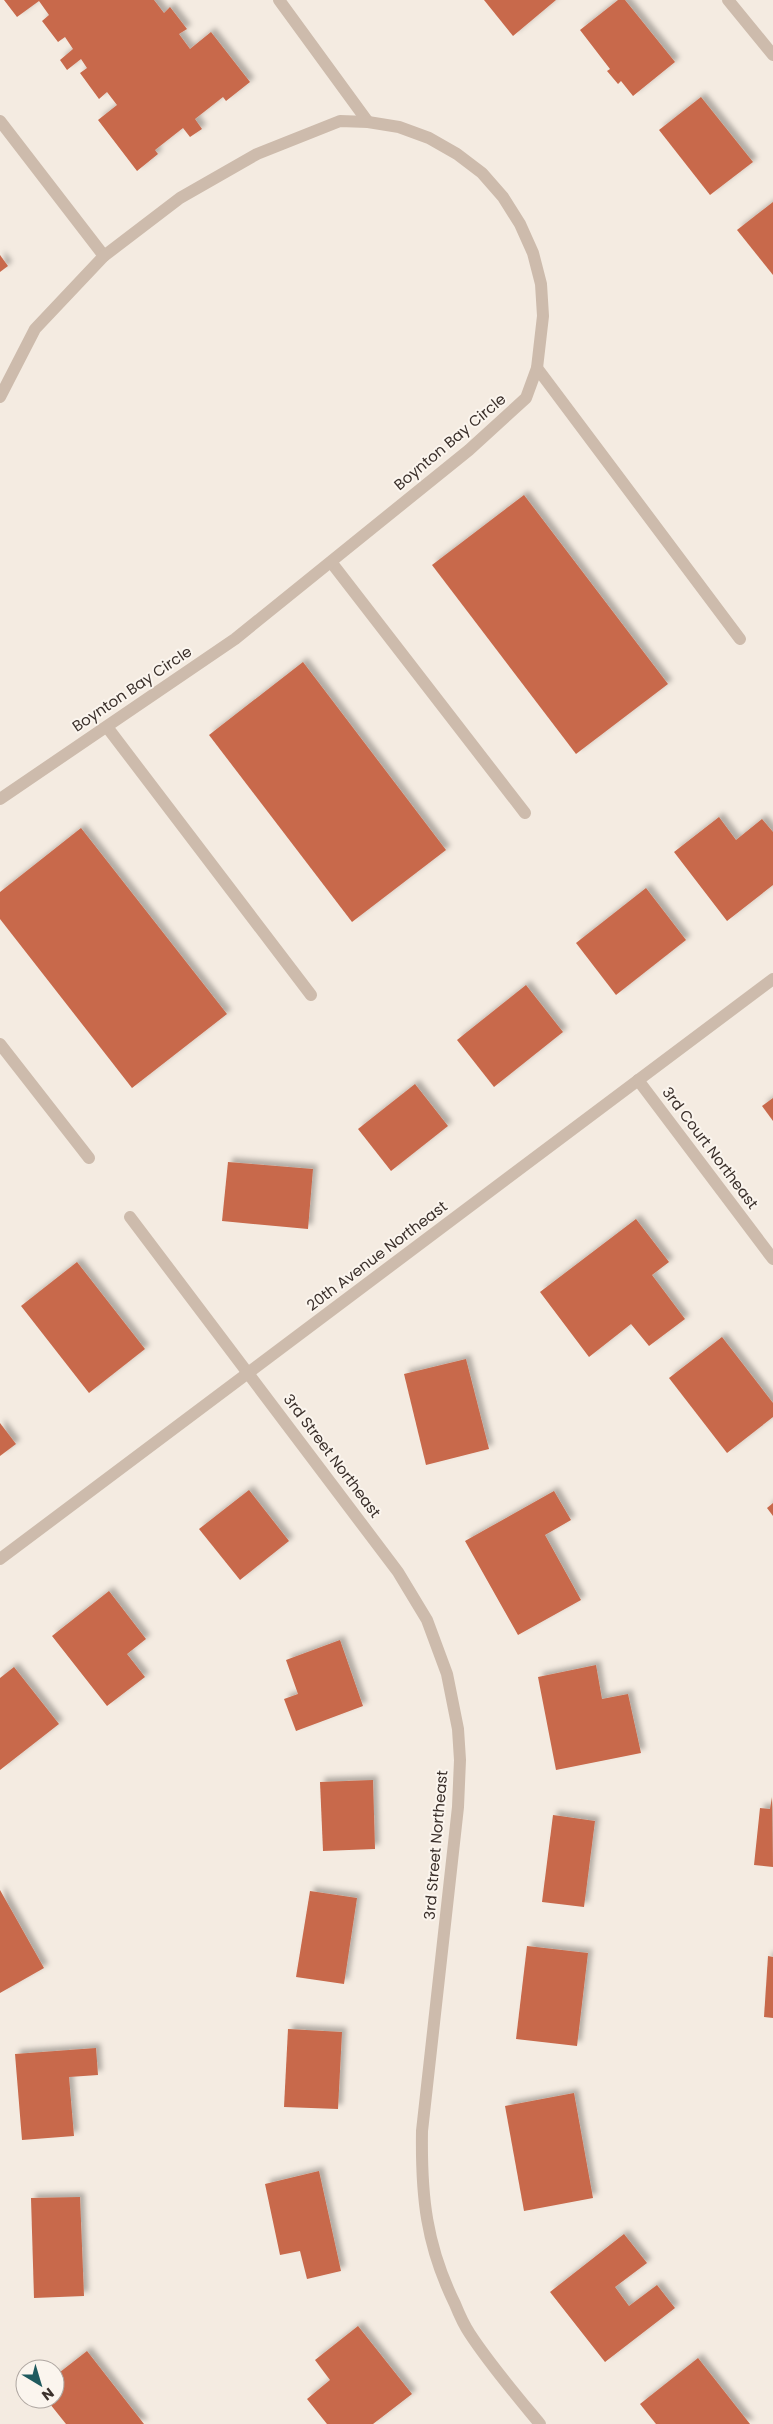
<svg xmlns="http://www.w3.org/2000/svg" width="773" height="2424" viewBox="0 0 773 2424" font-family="Poppins,sans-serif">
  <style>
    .building { fill: #c8694b; filter: url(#shadow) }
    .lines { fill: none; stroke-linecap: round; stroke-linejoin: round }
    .lane { stroke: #cdbbac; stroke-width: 12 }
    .street { stroke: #cdbbac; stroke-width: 12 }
    .labels { text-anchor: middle; stroke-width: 4; stroke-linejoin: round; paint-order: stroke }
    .street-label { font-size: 15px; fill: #3b302b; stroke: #fbf5ee }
  </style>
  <defs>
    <filter id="shadow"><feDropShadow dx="4.5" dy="-4.5" stdDeviation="2.5" flood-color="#0004"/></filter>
  </defs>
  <rect width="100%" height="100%" fill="#f4ebe1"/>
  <g class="building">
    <path d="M4,0H154L164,13L170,7L187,29L179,34L190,49L211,32L250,82L226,101L223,97L195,119L202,129L190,137L183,128L155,150L158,154L137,171L98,120L117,105L107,92L99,99L80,73L87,68L81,59L67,70L60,60L73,49L65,37L58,42L42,21L49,15L39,1L17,17Z"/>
    <path d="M484,0H556L513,36Z"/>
    <path d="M618,0H625L675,62L633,96L621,81L618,84L607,71L610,69L580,30Z"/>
    <path d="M701,97L753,162L710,195L659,130Z"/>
    <path d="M773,202V275L737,230Z"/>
    <path d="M0,255L8,266L0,272Z"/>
    <path d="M524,495L668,684L576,754L432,565Z"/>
    <path d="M303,662L446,850L352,922L209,735Z"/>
    <path d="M719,817L736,840L762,819L773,832V885L727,921L674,852Z"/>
    <path d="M81,828L227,1014L132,1088L0,919V892Z"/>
    <path d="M646,888L686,940L616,995L576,943Z"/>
    <path d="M526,985L563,1032L494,1087L457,1040Z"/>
    <path d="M415,1084L448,1126L391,1171L358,1129Z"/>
    <path d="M773,1098V1121L762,1106Z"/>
    <path d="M228,1162L313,1169L308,1229L222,1221Z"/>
    <path d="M636,1219L669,1262L652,1275L685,1319L649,1346L631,1324L589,1357L540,1292Z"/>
    <path d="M77,1262L145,1349L89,1393L21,1306Z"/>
    <path d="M722,1337L773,1403V1417L727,1453L669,1378Z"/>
    <path d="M466,1359L489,1449L426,1465L404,1374Z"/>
    <path d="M0,1423L16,1444L0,1456Z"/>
    <path d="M249,1490L289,1541L240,1580L199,1529Z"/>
    <path d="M554,1491L571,1520L545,1535L581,1600L518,1635L465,1541Z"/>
    <path d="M773,1503V1516L767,1508Z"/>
    <path d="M109,1591L146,1639L127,1654L145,1677L107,1706L52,1636Z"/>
    <path d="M340,1640L363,1706L296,1731L284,1699L298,1694L286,1660Z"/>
    <path d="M596,1665L602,1699L628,1694L641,1753L556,1770L538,1677Z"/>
    <path d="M14,1667L59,1724L0,1770V1678Z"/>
    <path d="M373,1780L375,1849L323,1851L320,1782Z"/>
    <path d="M772,1797L773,1867L754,1865L760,1808L770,1809Z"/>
    <path d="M553,1815L595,1821L584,1907L542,1902Z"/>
    <path d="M0,1890L44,1968L0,1993Z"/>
    <path d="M310,1891L357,1898L344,1984L296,1977Z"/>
    <path d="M527,1946L588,1953L577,2046L516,2039Z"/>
    <path d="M768,1956L773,1957V2018L764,2017Z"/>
    <path d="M288,2029L342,2032L338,2109L284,2107Z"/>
    <path d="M96,2048L98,2075L69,2077L74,2136L22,2140L15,2054Z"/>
    <path d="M574,2093L593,2198L524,2211L505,2106Z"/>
    <path d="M319,2171L341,2271L307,2279L300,2251L280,2255L265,2184Z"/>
    <path d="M80,2197L84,2296L34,2298L31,2198Z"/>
    <path d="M624,2234L647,2263L615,2287L629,2306L657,2285L675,2308L605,2362L550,2292Z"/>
    <path d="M358,2326L412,2394L373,2424H327L307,2399L330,2380L315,2360Z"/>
    <path d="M87,2351L144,2424H66L46,2399H55V2376Z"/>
    <path d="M698,2358L750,2424H656L640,2404Z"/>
  </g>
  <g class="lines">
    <g class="lane">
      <path d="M279,0L368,122"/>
      <path d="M0,121L104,256"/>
      <path d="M537,368L740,639"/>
      <path d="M331,562L525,813"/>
      <path d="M107,727L311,995"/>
      <path d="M0,1044L89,1158"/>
    </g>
    <g class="street">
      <path d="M728,0L773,55"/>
      <path d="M0,397L35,329L104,256L180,198L257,154L340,121L368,122L399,127L429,138L457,154L482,173L503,197L520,224L533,253L541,284L543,316L537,368L526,398L469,450L235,639L0,799"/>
      <path d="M638,1080L773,1259"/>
      <path d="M130,1217L398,1572L427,1620L447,1674L458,1729L460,1760L458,1807L422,2131C421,2196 426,2245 455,2304C459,2314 464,2325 470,2334C491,2366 516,2395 540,2424"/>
      <path d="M0,1559L773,979"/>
    </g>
  </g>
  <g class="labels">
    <g class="street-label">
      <text transform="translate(450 442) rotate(-40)" y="5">Boynton Bay Circle</text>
      <text transform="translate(132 689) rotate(-34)" y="5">Boynton Bay Circle</text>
      <text transform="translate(710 1148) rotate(53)" y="5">3rd Court Northeast</text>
      <text transform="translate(377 1256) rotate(-37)" y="5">20th Avenue Northeast</text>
      <text transform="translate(332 1456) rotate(53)" y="5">3rd Street Northeast</text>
      <text transform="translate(436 1845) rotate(-85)" y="5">3rd Street Northeast</text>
    </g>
  </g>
  <g transform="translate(40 2384) rotate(142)"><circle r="24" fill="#fbf5ee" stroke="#aea6a0"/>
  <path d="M0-4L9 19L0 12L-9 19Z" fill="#1f5a5e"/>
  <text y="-8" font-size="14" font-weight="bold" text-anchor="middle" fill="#3b302b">N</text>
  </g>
</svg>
